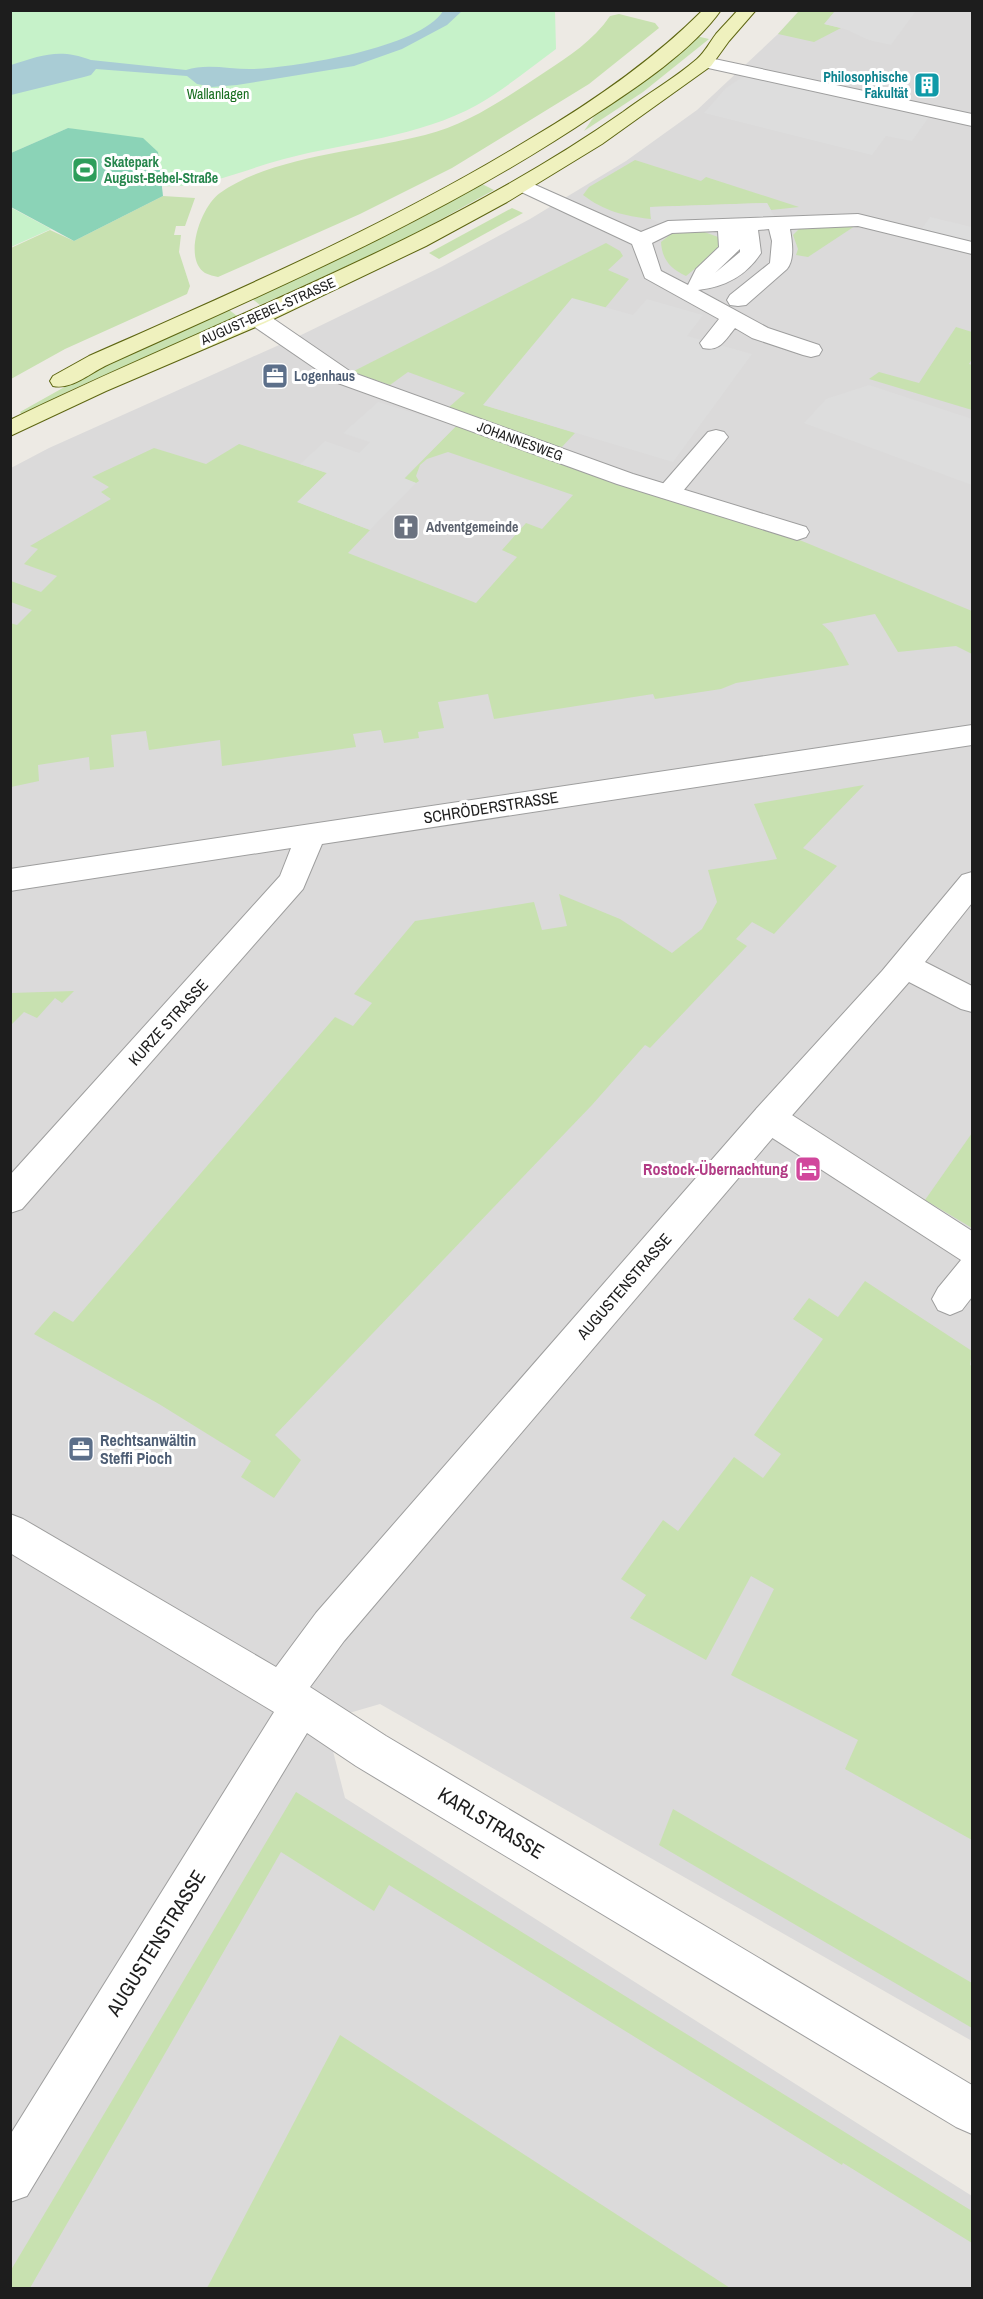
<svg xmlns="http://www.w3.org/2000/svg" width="983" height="2299" viewBox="0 0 983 2299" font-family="'Archivo Narrow',sans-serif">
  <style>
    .residential { fill: #dbdada }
    .grass { fill: #c8e1b0 }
    .park { fill: #c6f2c9 }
    .pitch { fill: #8bd3b7 }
    .parking { fill: #ddd }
    .water { fill: #a9ccd5 }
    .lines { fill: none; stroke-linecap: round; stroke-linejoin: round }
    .service-casing { stroke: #9e9e9e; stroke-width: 2 }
    .minor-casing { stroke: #9e9e9e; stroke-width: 2 }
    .secondary-casing { stroke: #5e6612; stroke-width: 2 }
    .service { fill: #fff; fill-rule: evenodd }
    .minor { fill: #fff; fill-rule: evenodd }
    .secondary { fill: #eff1be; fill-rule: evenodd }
    .labels { text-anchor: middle; stroke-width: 6; stroke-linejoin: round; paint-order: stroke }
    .far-culture-label { font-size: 14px; font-weight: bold; fill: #0d838f; stroke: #fff; text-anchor: end }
    .far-park-label { font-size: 14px; fill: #186e1f; stroke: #fff }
    .far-leisure-label { font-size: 14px; font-weight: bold; fill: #27864d; stroke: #fff; text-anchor: start }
    .far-street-label { font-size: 14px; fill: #1d1d1d; stroke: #fff }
    .far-service-label { font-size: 14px; font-weight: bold; fill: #4e5e75; stroke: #fff; text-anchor: start }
    .far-worship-label { font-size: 14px; font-weight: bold; fill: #5b616d; stroke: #fff; text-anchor: start }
    .street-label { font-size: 16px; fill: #1d1d1d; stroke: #fff }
    .hotel-label { font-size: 16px; font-weight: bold; fill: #b23c85; stroke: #fff; text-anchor: end }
    .service-label { font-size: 16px; font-weight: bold; fill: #4e5e75; stroke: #fff; text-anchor: start }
    .near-street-label { font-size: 20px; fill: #1d1d1d; stroke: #fff }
  </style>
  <rect width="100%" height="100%" fill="#edeae4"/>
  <path class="residential" d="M799,11H972V2041L380,1704L325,1720L345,1798L972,2196V2288H11V468L49,448L297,337L441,267L530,219L626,161L697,110L778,34Z"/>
  <g class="grass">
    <path d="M799,11H835L825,24L841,28L814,42L778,34Z"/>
    <path d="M619,14L655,23L659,28L589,84L452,168L360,214L218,277C214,276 209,275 205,273C182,258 202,205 220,193C272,156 363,151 425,135C469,124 507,97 545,72C568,57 594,40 610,16Z"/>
    <path d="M696,36L709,39L643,92L584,131L600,108Z"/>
    <path d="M635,160L701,181L706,177L799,207L771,210L767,203L650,207L651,219C624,216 604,211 583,195L589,187Z"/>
    <path d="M482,184L494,190L396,244L260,305L251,298L412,223Z"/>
    <path d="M163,196L195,198L185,226H176L174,235H181L179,252L190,286L187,294L65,349L11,379V248L50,230L74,241Z"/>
    <path d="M512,208L523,213L439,259L429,253Z"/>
    <path d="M835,223L855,226L808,257L796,255L798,249L793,235L801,227Z"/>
    <path d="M699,230L718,237L722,247L686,276C671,269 662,260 661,242L671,234Z"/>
    <path d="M606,243L620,251L623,256L608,270L629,279L605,308L572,299L484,405L575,433L560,449L448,408L465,393L408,372L390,385L352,372Z"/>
    <path d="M228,309L237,316L71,390L22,415L20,412L118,357Z"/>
    <path d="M956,327L972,332V359L969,364L972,365V410L869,379L879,372L919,383Z"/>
    <path d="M456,426L785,534L972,611V654L956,646L898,652L875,614L822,624L832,633L849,665L736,683L721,689L655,699L653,694L494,719L488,694L438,702L444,728L418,732L419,738L384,743L381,730L353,734L356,747L222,766L220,740L149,750L146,731L111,735L114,767L90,770L89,757L38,765L39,781L11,787L10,623L17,625L32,610L11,602V581L41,592L57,576L24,564L38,549L30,546L111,499L101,492L109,487L92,477L154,448L206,464L239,444L327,473L298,502L370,530L348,553L476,603L517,557L502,550L526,523L542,529L573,495L448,452L427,459L420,465L416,476L419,481L416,483L404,479Z"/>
    <path d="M864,785L803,848L837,866L774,934L752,922L736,939L747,946L650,1048L645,1045L592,1105L275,1435L301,1460L274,1498L241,1477L251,1461L159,1404L34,1334L54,1311L73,1322L335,1017L353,1026L372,1003L354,994L415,921L534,902L542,930L567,926L559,894L620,919L672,953L702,929L717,902L708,870L777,859L754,804Z"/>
    <path d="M74,991L62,1003L55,998L37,1018L24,1012L11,1025V993Z"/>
    <path d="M972,1133V1228L925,1200Z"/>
    <path d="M865,1281L972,1351L970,1365L972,1366V1840L845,1769L858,1740L731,1675L774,1589L751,1576L706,1660L630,1618L646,1595L621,1579L663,1520L678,1531L734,1457L763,1478L781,1454L754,1435L823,1339L793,1319L809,1298L838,1317Z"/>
    <path d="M296,1792L972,2211V2243L843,2163L842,2165L389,1885L374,1911L281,1852L30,2288H11V2270Z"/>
    <path d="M673,1809L972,1983V2028L659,1845Z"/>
    <path d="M340,2035L730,2288H207Z"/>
  </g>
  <g class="park">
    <path d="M10,11H555L556,49C530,68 505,89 477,105C419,137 348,142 284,159C242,170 205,189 160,186L158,152L68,128L11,153Z"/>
    <path d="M10,207L51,229L11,247Z"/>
  </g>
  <path class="pitch" d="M68,128L143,138L158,152L163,196L74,241L11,207V153Z"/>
  <g class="parking">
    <path d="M835,11V10L916,11L891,45L869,40L845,29L824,24Z"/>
    <path d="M750,72L933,111L912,141L886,136L872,155L704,113L726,88Z"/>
    <path d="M767,203L778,223L668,227L651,219L650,207Z"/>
    <path d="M930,217L972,227V248L918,234Z"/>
    <path d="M572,298L633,315L647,299L703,315L687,336L752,354L673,462L483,405Z"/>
    <path d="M869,385L972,419V485L804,423L826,399Z"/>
    <path d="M378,402L456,426L404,478L416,483L370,530L297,502L327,473L300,464L325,441L359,453L370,442L343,433Z"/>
  </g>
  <path class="water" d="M443,11H462L447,25L402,49L354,66L237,85L212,87L197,84L187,76L96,69L91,75L84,77L11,95V65C42,55 59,48 91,60L186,70C207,63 233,70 254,69C297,67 420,48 443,11Z"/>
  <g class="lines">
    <defs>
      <g id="service">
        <path d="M705,57L972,114V126L699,66L696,62L699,58Z"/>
        <path d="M522,179L641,232L668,221L858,214L972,242V254L858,226L790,229C792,241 795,259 787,269L746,305L738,306L730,305L727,300L730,295L770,263L772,241L769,229L758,230L761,253C746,276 725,287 698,290L768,328L819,345L822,350L819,355L811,357L803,355L752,338L735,328C725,340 720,352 703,348L700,343L719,319L645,278L632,244L515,189L512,185L515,181ZM718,231L719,247L696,269L688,285L661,271L652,243L672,233ZM740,249V252L715,273Z"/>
        <path d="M716,430L724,432L728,437L724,442L678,497L669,499L660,497L657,492L660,487L708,432Z"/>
        <path d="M769,1105L781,1108L972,1231V1297L962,1310L950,1315L938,1310L932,1299L938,1288L961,1260L757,1128L753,1118L757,1108Z"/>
      </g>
      <g id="minor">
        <path d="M257,311L265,313L351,372L633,474L806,527L809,532L806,537L797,540L617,484L335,382L249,323L246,318L249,313Z"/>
        <path d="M972,725V745L322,844L303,889L22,1209L10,1213V1175L280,876L291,848L10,891V869Z"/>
        <path d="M972,872V903L925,962L972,986V1012L961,1009L909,982L781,1128L344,1641L310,1687L386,1736L972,2085V2134L956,2127L356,1766L307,1733L27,2196L10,2202V2135L274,1712L10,1553V1514L23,1519L276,1667L316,1613L757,1108L882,971L962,875Z"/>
      </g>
      <g id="secondary">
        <path d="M703,10H721C694,49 636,88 596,114C443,217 273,290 105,366C89,374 71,390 53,386L50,381L53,376L89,356C238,290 389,225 528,140C591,103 651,62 703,10Z"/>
        <path d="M738,10H756L729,41L711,66L602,144L507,202L426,246L265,323L106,391L10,436V420C217,319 433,245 623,112C647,94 674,79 697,59C705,52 710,42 716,34C723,26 731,18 738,10Z"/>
      </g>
    </defs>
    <use href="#service" class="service-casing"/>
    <use href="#minor" class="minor-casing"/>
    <use href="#secondary" class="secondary-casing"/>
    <use href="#service" class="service"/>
    <use href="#minor" class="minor"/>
    <use href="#secondary" class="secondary"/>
  </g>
  <defs>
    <symbol id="building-square" viewBox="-11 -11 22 22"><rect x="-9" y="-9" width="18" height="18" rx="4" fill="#0f9aa8" stroke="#fff"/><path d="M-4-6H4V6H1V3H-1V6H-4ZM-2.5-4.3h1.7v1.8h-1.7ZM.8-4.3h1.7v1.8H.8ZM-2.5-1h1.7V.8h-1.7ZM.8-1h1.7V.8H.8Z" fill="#fff"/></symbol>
    <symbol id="stadium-square" viewBox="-11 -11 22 22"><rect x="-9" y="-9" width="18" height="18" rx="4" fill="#2e9e5b" stroke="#fff"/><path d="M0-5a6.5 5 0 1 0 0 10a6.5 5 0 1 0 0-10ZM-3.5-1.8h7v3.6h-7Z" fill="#fff"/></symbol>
    <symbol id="office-square" viewBox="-11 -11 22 22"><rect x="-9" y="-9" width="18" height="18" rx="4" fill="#5c6f8a" stroke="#fff"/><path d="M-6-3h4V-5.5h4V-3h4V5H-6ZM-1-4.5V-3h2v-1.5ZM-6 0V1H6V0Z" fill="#fff"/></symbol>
    <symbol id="church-square" viewBox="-11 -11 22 22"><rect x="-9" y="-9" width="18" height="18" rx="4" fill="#6b7280" stroke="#fff"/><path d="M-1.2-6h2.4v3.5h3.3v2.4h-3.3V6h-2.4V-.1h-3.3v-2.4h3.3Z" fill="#fff"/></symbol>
    <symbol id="hotel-square" viewBox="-11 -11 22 22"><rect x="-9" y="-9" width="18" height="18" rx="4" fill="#d1479c" stroke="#fff"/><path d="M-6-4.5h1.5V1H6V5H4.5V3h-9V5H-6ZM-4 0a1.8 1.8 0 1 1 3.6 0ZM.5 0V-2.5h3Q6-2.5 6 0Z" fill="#fff"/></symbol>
  </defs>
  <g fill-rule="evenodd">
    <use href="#building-square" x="912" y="70" width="30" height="30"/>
    <use href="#stadium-square" x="70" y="155" width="30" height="30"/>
    <use href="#office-square" x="260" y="361" width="30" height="30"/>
    <use href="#church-square" x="391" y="512" width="30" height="30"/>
    <use href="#hotel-square" x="793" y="1154" width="30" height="30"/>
    <use href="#office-square" x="66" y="1434" width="30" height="30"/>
  </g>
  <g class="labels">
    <g class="far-culture-label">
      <text x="908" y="82">Philosophische<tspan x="908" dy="16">Fakultät</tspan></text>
    </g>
    <g class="far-park-label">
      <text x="218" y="99">Wallanlagen</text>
    </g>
    <g class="far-leisure-label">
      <text x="104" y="167">Skatepark<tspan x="104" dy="16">August-Bebel-Straße</tspan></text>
    </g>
    <g class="far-street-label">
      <text transform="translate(268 311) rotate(-24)" y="5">AUGUST-BEBEL-STRASSE</text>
      <text transform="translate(520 441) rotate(20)" y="5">JOHANNESWEG</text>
    </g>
    <g class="far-service-label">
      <text x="294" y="381">Logenhaus</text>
    </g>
    <g class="far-worship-label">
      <text x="426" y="532">Adventgemeinde</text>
    </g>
    <g class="street-label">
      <text transform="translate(491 807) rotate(-9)" y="6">SCHRÖDERSTRASSE</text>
      <text transform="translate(168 1022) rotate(-48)" y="6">KURZE STRASSE</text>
      <text transform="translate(624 1286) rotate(-49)" y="6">AUGUSTENSTRASSE</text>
    </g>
    <g class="hotel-label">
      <text x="788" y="1175">Rostock-Übernachtung</text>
    </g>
    <g class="service-label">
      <text x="100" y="1446">Rechtsanwältin<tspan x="100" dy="18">Steffi Pioch</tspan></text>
    </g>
    <g class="near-street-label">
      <text transform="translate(491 1823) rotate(31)" y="7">KARLSTRASSE</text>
      <text transform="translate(156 1943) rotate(-58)" y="7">AUGUSTENSTRASSE</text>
    </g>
  </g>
  <rect width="983" height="2299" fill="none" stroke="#1d1d1d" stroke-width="24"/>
</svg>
